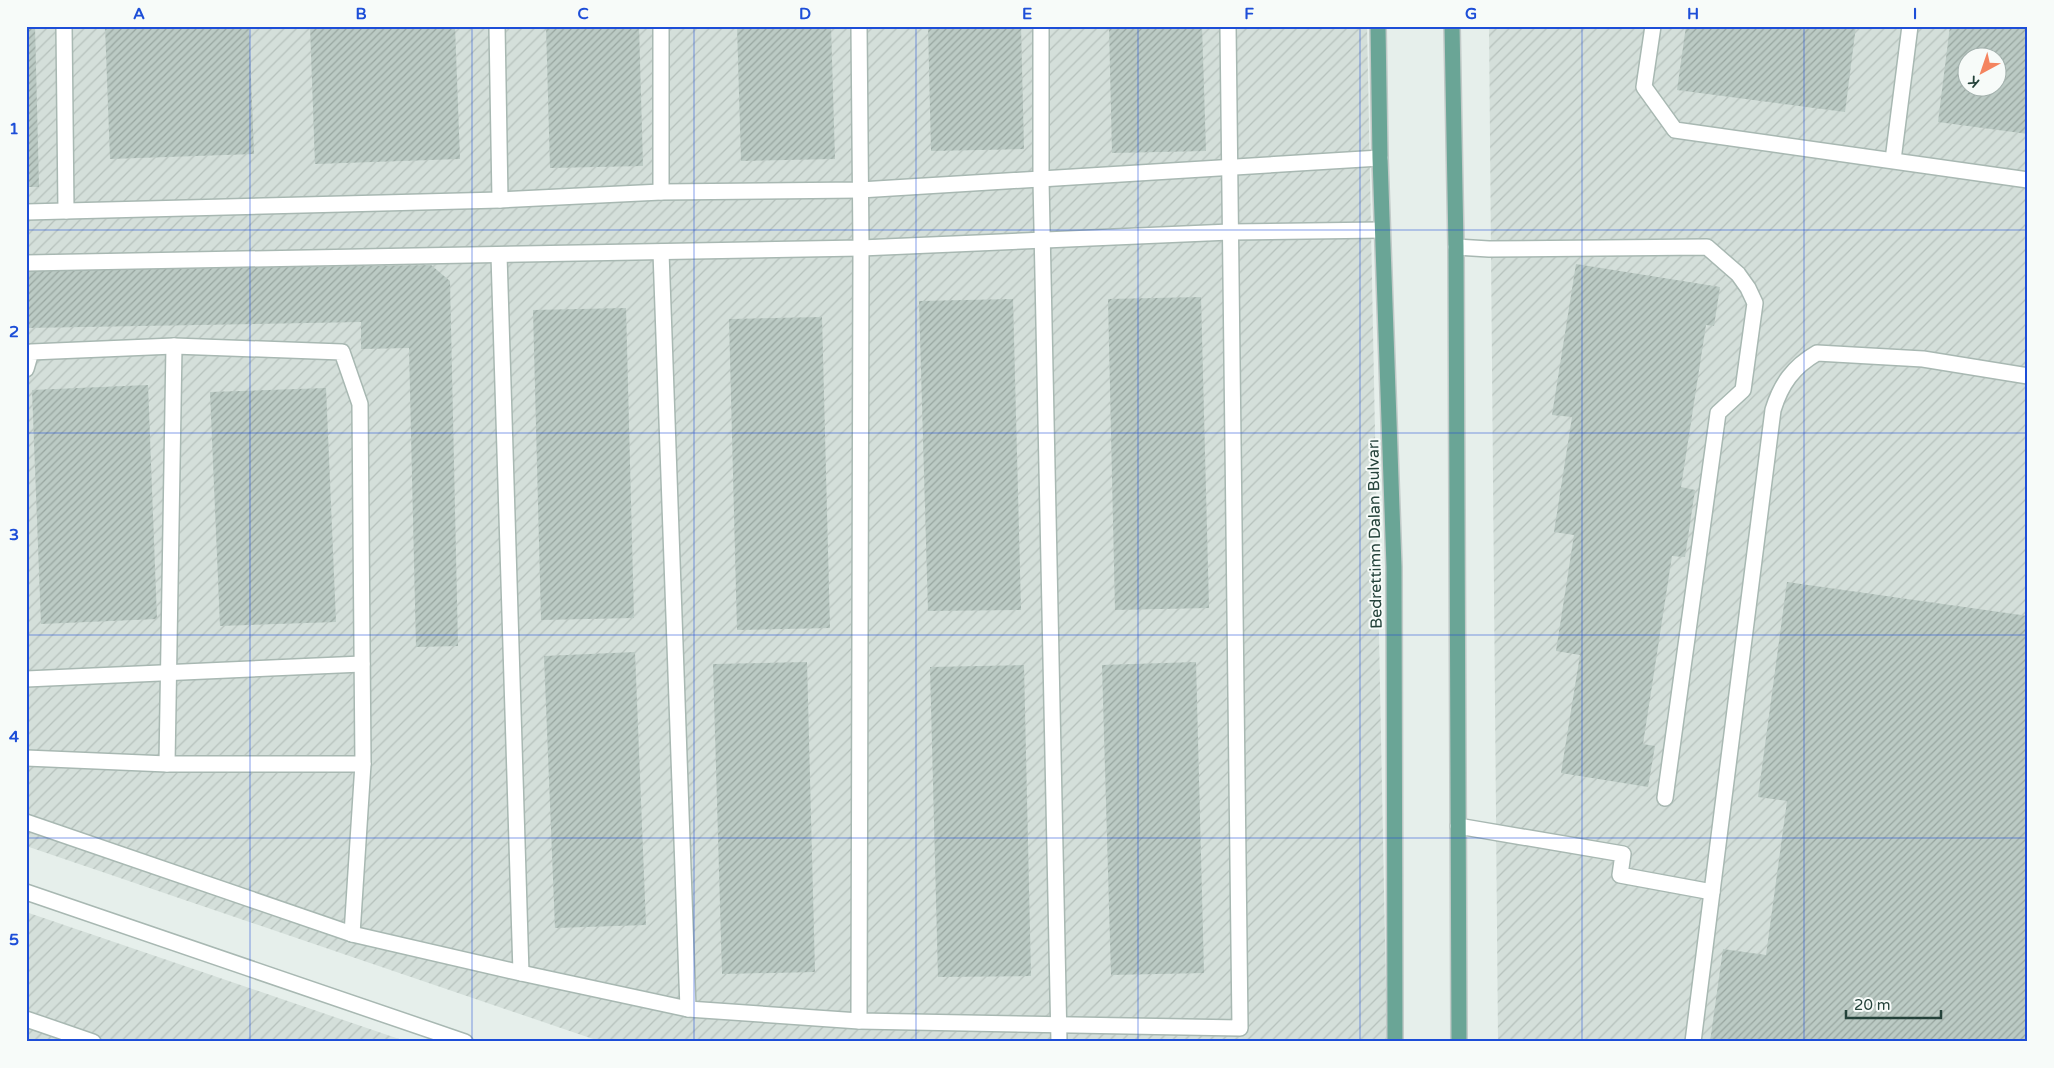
<svg xmlns="http://www.w3.org/2000/svg" width="2054" height="1068" viewBox="0 0 2054 1068" font-family="'Varela Round',sans-serif">
  <style>
    .industrial { fill: url(#industrial-furrows); fill-rule: evenodd }
    .building { fill: url(#building-hatch); fill-rule: evenodd }
    .lines { fill: none; stroke-linecap: round; stroke-linejoin: round }
    .minor-casing { stroke: #a8b8b2; stroke-width: 18 }
    .major-casing { stroke: #c2cac8; stroke-width: 18 }
    .minor { stroke: #fff; stroke-width: 15 }
    .major { stroke: #6aa596; stroke-width: 15 }
    .grid { fill: none; stroke: #1d4ed8; stroke-width: 1; stroke-opacity: 0.55 }
    .labels { text-anchor: middle; stroke-width: 4; stroke-linejoin: round; paint-order: stroke }
    .street-label { font-size: 16px; fill: #24423a; stroke: #f7fbf9 }
    .neatline { fill: none; stroke: #1d4ed8; stroke-width: 2 }
    .grid-label { font-size: 16px; text-anchor: middle; font-weight: bold; fill: #1d4ed8 }
  </style>
  <defs>
    <pattern id="industrial-furrows" width="10" height="10" patternUnits="userSpaceOnUse" patternTransform="scale(1.25)"><rect width="10" height="10" fill="#d4dfda"/><path d="M-1 1l2-2M0 10L10 0M9 11l2-2" fill="none" stroke="#b6c1bc"/></pattern>
    <pattern id="building-hatch" width="6" height="6" patternUnits="userSpaceOnUse" patternTransform="scale(1.25)"><rect width="6" height="6" fill="#bbcac4"/><path d="M-1 1l2-2M0 6l6-6M5 7l2-2" fill="none" stroke="#98a6a0"/></pattern>
  </defs>
  <rect width="100%" height="100%" fill="#e6efeb"/>
  <g class="industrial">
    <path d="M26,26H1367L1387,1042H602L26,846Z"/>
    <path d="M1489,26H2028V1042H1498ZM1966,58H1996V88H1966Z"/>
    <path d="M26,912L408,1042H26Z"/>
  </g>
  <g class="building">
    <path d="M26,26H35L39,187H26Z"/>
    <path d="M105,26H249L254,154L110,159Z"/>
    <path d="M310,26H455L460,159L315,164Z"/>
    <path d="M546,26H639L643,166L550,168Z"/>
    <path d="M737,26H831L835,159L741,161Z"/>
    <path d="M928,26H1021L1024,149L931,151Z"/>
    <path d="M1109,26H1202L1206,151L1112,153Z"/>
    <path d="M1686,26H1856L1845,112L1677,90Z"/>
    <path d="M1950,26H2028V134L1938,122ZM1966,58H1996V88H1966Z"/>
    <path d="M1576,264L1720,287L1714,326L1706,325L1681,487L1695,490L1685,557L1672,556L1643,744L1655,746L1648,787L1561,773L1580,655L1556,651L1574,535L1554,532L1572,417L1552,415Z"/>
    <path d="M431,265L450,281L458,646L416,647L409,348L361,349V322L26,328V271Z"/>
    <path d="M1201,297L1209,608L1115,610L1108,299Z"/>
    <path d="M1013,299L1021,610L928,611L919,301Z"/>
    <path d="M626,308L634,618L541,620L533,310Z"/>
    <path d="M822,317L830,628L737,630L729,319Z"/>
    <path d="M148,385L157,619L41,624L32,390Z"/>
    <path d="M326,388L336,622L220,626L210,392Z"/>
    <path d="M1787,582L2028,616V1042H1710L1723,949L1766,955L1787,801L1758,797Z"/>
    <path d="M635,652L646,925L555,928L544,656Z"/>
    <path d="M807,662L815,972L722,974L713,664Z"/>
    <path d="M1196,662L1204,973L1111,975L1102,665Z"/>
    <path d="M1024,665L1031,976L938,977L930,667Z"/>
  </g>
  <g class="lines">
    <defs>
      <g id="minor">
        <path d="M64,26L66,211"/>
        <path d="M497,26L500,200"/>
        <path d="M661,26V192"/>
        <path d="M859,26L861,248L859,1021"/>
        <path d="M1041,26V180L1059,1042"/>
        <path d="M1653,26L1644,87L1675,130L2028,180"/>
        <path d="M1893,160L1910,26"/>
        <path d="M26,212L500,200L661,192L860,190L1380,158"/>
        <path d="M1456,247L1489,249L1707,247L1738,274L1748,288L1755,303L1743,390L1718,413L1665,798"/>
        <path d="M661,252L688,1009"/>
        <path d="M26,263L861,248L1230,232L1382,230"/>
        <path d="M26,369L31,352L174,346L342,352L360,404L363,764"/>
        <path d="M26,679L362,664"/>
        <path d="M26,758L167,764H363L352,934"/>
        <path d="M167,764L174,346"/>
        <path d="M26,822L352,934L521,973L499,255"/>
        <path d="M1458,826L1623,854L1620,875L1712,892"/>
        <path d="M26,892L465,1042"/>
        <path d="M521,973L688,1009L859,1021L1240,1028L1228,26"/>
        <path d="M26,1019L93,1042"/>
        <path d="M1693,1042L1773,410C1781,384 1793,367 1817,353L1923,359L2028,376"/>
      </g>
      <g id="major">
        <path d="M1378,26L1380,158L1394,567L1395,1042"/>
        <path d="M1452,26L1456,247L1459,1042"/>
      </g>
    </defs>
    <use href="#minor" class="minor-casing"/>
    <use href="#major" class="major-casing"/>
    <use href="#minor" class="minor"/>
    <use href="#major" class="major"/>
  </g>
  <path class="grid" d="M250,26V1042M472,26V1042M694,26V1042M916,26V1042M1138,26V1042M1360,26V1042M1582,26V1042M1804,26V1042M26,230H2028M26,433H2028M26,635H2028M26,838H2028"/>
  <g class="labels">
    <g class="street-label">
      <text transform="translate(1374 534) rotate(-91)" y="6">Bedrettimn Dalan Bulvarı</text>
    </g>
  </g>
  <rect width="2054" height="1068" fill="none" stroke="#f7fbf9" stroke-width="55"/>
  <g transform="translate(1982 72) rotate(220)"><circle r="24" fill="#f7fbf9" stroke="#a3b1ad"/>
  <path d="M0-4L9 19L0 12L-9 19Z" fill="#f4845f"/>
  <text y="-8" font-size="14" font-weight="bold" text-anchor="middle" fill="#24423a">K</text>
  </g>
  <path d="M1846 1010v8h95v-8" fill="none" stroke="#24423a" stroke-width="2.5"/>
  <text x="1854" y="1010" font-size="15" fill="#24423a" stroke="#f7fbf9" stroke-width="4" paint-order="stroke">20 m</text>
  <rect x="28" y="28" width="1998" height="1012" class="neatline"/>
  <g class="grid-label">
    <text x="139" y="19">A</text>
    <text x="361" y="19">B</text>
    <text x="583" y="19">C</text>
    <text x="805" y="19">D</text>
    <text x="1027" y="19">E</text>
    <text x="1249" y="19">F</text>
    <text x="1471" y="19">G</text>
    <text x="1693" y="19">H</text>
    <text x="1915" y="19">I</text>
    <text x="14" y="134">1</text>
    <text x="14" y="337">2</text>
    <text x="14" y="540">3</text>
    <text x="14" y="742">4</text>
    <text x="14" y="945">5</text>
  </g>
</svg>
